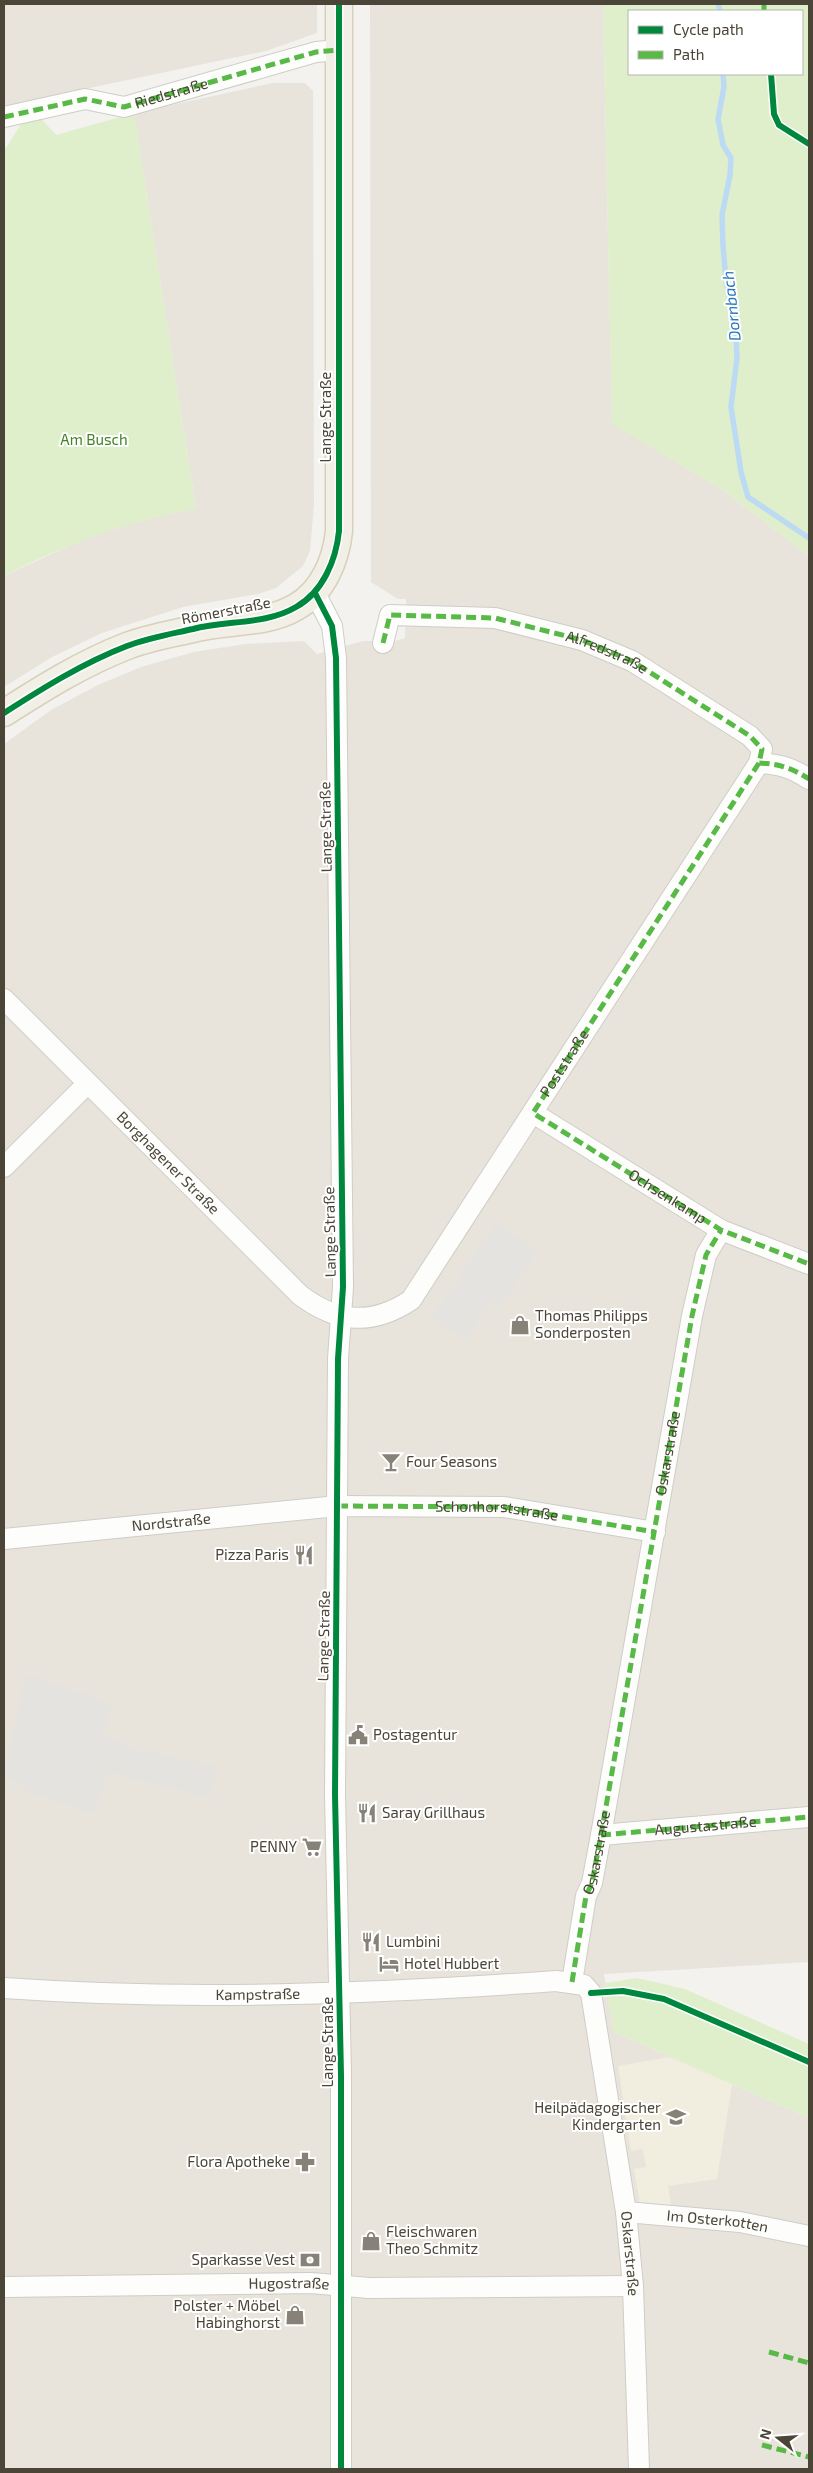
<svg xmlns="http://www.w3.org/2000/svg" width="813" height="2473" viewBox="0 0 813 2473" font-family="'Exo 2',sans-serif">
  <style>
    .residential { fill: #e8e4db }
    .education { fill: #f1eee0 }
    .green { fill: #dfefcc; fill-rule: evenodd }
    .parking { fill: #e5e3df }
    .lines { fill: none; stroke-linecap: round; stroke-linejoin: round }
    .stream { stroke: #bcdaf4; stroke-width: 5.5 }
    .minor-casing { stroke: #cfcdc8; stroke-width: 22 }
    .major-casing { stroke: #d7d0ba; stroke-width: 29 }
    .minor { stroke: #fdfdfc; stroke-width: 20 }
    .major { stroke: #f2efe6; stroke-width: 26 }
    .quiet { stroke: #58b947; stroke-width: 5; stroke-dasharray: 10 5; stroke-linecap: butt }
    .cycleway-casing { stroke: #fff; stroke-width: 9 }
    .cycleway { stroke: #00873e; stroke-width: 6 }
    .labels { text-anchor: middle; stroke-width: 4; stroke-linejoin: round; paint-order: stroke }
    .street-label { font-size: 15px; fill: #4b4537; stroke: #fff }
    .park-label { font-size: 15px; fill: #428325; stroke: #fff }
    .poi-label { font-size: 15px; fill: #4b4537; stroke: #fff; text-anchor: start }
    .water-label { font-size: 16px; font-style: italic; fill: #2676c1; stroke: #fff }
  </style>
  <rect width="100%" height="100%" fill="#f3f2ee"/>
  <g class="residential">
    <path d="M4,4H317V33L266,51L4,106Z"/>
    <path d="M370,4H603L612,423L724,491L809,556V1962L604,1974L614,2032L809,2118V2469H4V744L51,710L98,685L141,667L194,652L245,644L304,641L317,654L363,641H395L405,638L406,599H398L371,582Z"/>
    <path d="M273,83H305L313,91L314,505L310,551L303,566L276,588L258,594L183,607L102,633L52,657L4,687V576L94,534L156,516L196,509L134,113Z"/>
  </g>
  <path class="education" d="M669,2057L732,2084L717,2179L668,2186L671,2205L647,2208L640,2203L634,2169L646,2167L644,2157L643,2149L631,2151L618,2066Z"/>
  <g class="green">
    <path d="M603,4H809V556L724,491L612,424ZM629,11H802V74H629Z"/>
    <path d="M134,113L196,509C127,522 67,543 4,576V151L23,121L38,115L56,135Z"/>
    <path d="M637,1978L685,1989L809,2044V2118L614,2032L605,1983Z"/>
  </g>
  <g class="parking">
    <path d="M496,1222L538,1251L499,1309L491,1304L466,1340L431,1317Z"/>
    <path d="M26,1674L111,1703L104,1734L141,1751L217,1766L211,1798L108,1772L94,1814L33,1793L4,1775Z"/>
  </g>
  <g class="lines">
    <g class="stream">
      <path d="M718,4L720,11"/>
      <path d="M723,74L724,87L718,119L723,145L731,158L730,175L722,215L723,245L726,281L736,333L737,358L731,407L741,472L748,497L809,538"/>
    </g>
    <defs>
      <g id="minor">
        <path id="s1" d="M4,117L85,99L124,107L316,52L339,50"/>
        <path d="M315,593L332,626L336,658L343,1287L338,1359L335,1795L341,2075V2469"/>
        <path id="s2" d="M383,643L390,615L495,618L582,640L632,661L750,736L762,749L759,763C780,764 792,768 809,779"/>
        <path id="s3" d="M4,999L300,1295C337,1323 372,1326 411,1300L759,763"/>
        <path d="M533,1113L721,1230L809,1264"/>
        <path d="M4,1167L87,1084"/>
        <path id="s4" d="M4,1539L338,1506L504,1507L655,1532"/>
        <path d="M601,1835L809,1817"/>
        <path id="s5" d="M572,1982L586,1896L592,1883L601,1835L692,1316L706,1255L721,1230"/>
        <path id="s6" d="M4,1988C187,2001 373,1994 556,1981L584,1985L591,1993L626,2212L633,2286L639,2469"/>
        <path id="s7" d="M626,2212L740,2222L809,2236"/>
        <path id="s8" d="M4,2287L311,2283L369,2288L633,2286"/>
      </g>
      <path id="major" d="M4,713C43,688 83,663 127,646C148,638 171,634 193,629C226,620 266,625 296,607C323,592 336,560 339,531V4"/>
    </defs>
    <use href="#minor" class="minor-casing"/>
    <use href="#major" class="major-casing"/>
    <use href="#minor" class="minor"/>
    <use href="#major" class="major"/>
    <g class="quiet">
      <path d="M764,4V11"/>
      <path d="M4,117L85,99L124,107L316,52L339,50"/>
      <path d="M383,643L390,615L495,618L582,640L632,661L750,736L762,749L759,763C780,764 792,768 809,779"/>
      <path id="s9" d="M759,763L533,1113L721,1230L809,1264"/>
      <path id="s10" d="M338,1506L504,1507L655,1532"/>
      <path id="s11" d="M601,1835L809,1817"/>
      <path d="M572,1982L586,1896L592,1883L601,1835L692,1316L706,1255L721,1230"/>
      <path d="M769,2352L809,2363"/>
      <path d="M762,2445L809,2457"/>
    </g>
    <defs>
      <g id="cycleway">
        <path d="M771,74L774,114L779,125L809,144"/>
        <path d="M315,593L332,626L336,658L343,1287L338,1359L335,1795L341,2075V2469"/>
        <path d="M4,713C43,688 83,663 127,646C148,638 171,634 193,629C226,620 266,625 296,607C323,592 336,560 339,531V4"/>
        <path d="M591,1993L623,1991L664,1999L809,2062"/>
      </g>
    </defs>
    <use href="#cycleway" class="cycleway-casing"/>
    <use href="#cycleway" class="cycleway"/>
  </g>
  <defs>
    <symbol id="shop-bare" viewBox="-9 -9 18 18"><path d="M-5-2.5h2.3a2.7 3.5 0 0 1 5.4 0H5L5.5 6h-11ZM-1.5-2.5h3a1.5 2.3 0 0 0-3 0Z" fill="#868277" stroke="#fff" stroke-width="2.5" paint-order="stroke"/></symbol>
    <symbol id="bar-bare" viewBox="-9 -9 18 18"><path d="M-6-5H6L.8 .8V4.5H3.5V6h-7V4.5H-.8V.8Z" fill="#868277" stroke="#fff" stroke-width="2.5" paint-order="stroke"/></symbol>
    <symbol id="restaurant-bare" viewBox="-9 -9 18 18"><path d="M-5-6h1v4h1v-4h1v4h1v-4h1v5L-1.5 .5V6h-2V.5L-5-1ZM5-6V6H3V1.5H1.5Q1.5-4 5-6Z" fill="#868277" stroke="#fff" stroke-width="2.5" paint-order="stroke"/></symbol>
    <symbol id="civic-bare" viewBox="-9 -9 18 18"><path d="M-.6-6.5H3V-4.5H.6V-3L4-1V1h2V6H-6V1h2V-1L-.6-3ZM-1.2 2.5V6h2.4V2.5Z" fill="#868277" stroke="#fff" stroke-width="2.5" paint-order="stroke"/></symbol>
    <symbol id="supermarket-bare" viewBox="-9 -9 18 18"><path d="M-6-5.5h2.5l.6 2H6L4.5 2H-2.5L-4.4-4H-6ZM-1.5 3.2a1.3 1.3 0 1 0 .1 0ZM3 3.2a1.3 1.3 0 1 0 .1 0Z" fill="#868277" stroke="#fff" stroke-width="2.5" paint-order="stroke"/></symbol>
    <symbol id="hotel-bare" viewBox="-9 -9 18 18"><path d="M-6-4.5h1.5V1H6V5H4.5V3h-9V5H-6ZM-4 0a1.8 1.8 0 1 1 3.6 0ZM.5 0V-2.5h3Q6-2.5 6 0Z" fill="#868277" stroke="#fff" stroke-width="2.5" paint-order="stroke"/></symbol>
    <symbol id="school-bare" viewBox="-9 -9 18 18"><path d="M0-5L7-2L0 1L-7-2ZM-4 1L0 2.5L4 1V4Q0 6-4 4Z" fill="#868277" stroke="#fff" stroke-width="2.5" paint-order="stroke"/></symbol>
    <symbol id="pharmacy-bare" viewBox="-9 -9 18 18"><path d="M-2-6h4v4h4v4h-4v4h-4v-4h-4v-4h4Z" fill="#868277" stroke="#fff" stroke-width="2.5" paint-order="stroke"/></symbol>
    <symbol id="bank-bare" viewBox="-9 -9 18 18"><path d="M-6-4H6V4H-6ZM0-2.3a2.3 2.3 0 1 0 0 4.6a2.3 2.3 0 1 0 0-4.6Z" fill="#868277" stroke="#fff" stroke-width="2.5" paint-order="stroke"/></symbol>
  </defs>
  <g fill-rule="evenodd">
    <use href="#shop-bare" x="506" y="1311" width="28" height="28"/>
    <use href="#bar-bare" x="377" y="1448" width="28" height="28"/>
    <use href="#restaurant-bare" x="290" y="1541" width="28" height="28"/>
    <use href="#civic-bare" x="344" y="1721" width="28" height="28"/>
    <use href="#restaurant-bare" x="353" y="1799" width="28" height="28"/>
    <use href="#supermarket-bare" x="298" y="1833" width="28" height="28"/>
    <use href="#restaurant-bare" x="357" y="1928" width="28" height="28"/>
    <use href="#hotel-bare" x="375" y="1950" width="28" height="28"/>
    <use href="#school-bare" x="662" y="2103" width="28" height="28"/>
    <use href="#pharmacy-bare" x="291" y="2148" width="28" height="28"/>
    <use href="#shop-bare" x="357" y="2227" width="28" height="28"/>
    <use href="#bank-bare" x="296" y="2246" width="28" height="28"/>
    <use href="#shop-bare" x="281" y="2301" width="28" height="28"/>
  </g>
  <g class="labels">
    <g class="street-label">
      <text dy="5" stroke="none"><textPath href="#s1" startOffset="172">Riedstraße</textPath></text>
      <text transform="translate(326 417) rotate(-90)" y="5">Lange Straße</text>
      <text transform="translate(226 611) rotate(-11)" y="5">Römerstraße</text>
      <text dy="5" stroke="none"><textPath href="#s2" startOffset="251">Alfredstraße</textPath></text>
      <text transform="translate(326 827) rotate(-91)" y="5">Lange Straße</text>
      <text dy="5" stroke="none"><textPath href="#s3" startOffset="821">Poststraße</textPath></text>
      <text dy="5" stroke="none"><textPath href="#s3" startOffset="232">Borghagener Straße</textPath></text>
      <text dy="5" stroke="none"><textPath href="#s9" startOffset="575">Ochsenkamp</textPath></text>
      <text transform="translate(330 1232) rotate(-91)" y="5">Lange Straße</text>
      <text dy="5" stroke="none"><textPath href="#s5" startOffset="538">Oskarstraße</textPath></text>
      <text dy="5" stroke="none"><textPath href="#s10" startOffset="159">Schonhorststraße</textPath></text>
      <text dy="5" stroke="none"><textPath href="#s4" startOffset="168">Nordstraße</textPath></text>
      <text transform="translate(324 1636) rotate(-89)" y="5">Lange Straße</text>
      <text dy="5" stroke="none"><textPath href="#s11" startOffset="105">Augustastraße</textPath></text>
      <text dy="5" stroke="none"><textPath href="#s5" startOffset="132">Oskarstraße</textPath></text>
      <text dy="5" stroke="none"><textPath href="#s6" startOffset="254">Kampstraße</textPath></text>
      <text transform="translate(328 2042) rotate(-90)" y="5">Lange Straße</text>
      <text dy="5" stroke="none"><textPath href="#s7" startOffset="92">Im Osterkotten</textPath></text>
      <text dy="5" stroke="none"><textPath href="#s6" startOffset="855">Oskarstraße</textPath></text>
      <text dy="5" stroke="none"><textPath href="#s8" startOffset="285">Hugostraße</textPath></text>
    </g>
    <g class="park-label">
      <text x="94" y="445">Am Busch</text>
    </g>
    <g class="poi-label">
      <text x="535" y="1321">Thomas Philipps<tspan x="535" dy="17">Sonderposten</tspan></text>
      <text x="406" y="1467">Four Seasons</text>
      <text x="289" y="1560" text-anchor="end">Pizza Paris</text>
      <text x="373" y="1740">Postagentur</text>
      <text x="382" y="1818">Saray Grillhaus</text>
      <text x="297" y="1852" text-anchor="end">PENNY</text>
      <text x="386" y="1947">Lumbini</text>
      <text x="404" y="1969">Hotel Hubbert</text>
      <text x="661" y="2113" text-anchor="end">Heilpädagogischer<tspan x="661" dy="17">Kindergarten</tspan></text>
      <text x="290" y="2167" text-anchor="end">Flora Apotheke</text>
      <text x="386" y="2237">Fleischwaren<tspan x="386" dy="17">Theo Schmitz</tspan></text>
      <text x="295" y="2265" text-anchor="end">Sparkasse Vest</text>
      <text x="280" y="2311" text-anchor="end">Polster + Möbel<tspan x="280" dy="17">Habinghorst</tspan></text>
    </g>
    <g class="water-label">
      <text transform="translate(731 306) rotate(-96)" y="6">Dornbach</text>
    </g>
  </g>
  <rect width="813" height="2473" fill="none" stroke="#4b4537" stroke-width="10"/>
  <rect x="628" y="10" width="175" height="65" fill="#ffffff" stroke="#b7b5af"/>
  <rect x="638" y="26" width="25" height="8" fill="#00873e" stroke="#b7b5af"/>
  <text x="673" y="35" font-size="15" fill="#4b4537">Cycle path</text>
  <rect x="638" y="51" width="25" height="8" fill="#58b947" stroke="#b7b5af"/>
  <text x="673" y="60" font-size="15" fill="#4b4537">Path</text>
  <g transform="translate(778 2438) rotate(287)" stroke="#ffffff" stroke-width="4" paint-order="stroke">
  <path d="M0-4L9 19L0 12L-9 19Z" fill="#4b4537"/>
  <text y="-8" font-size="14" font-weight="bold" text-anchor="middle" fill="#4b4537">N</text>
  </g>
</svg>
